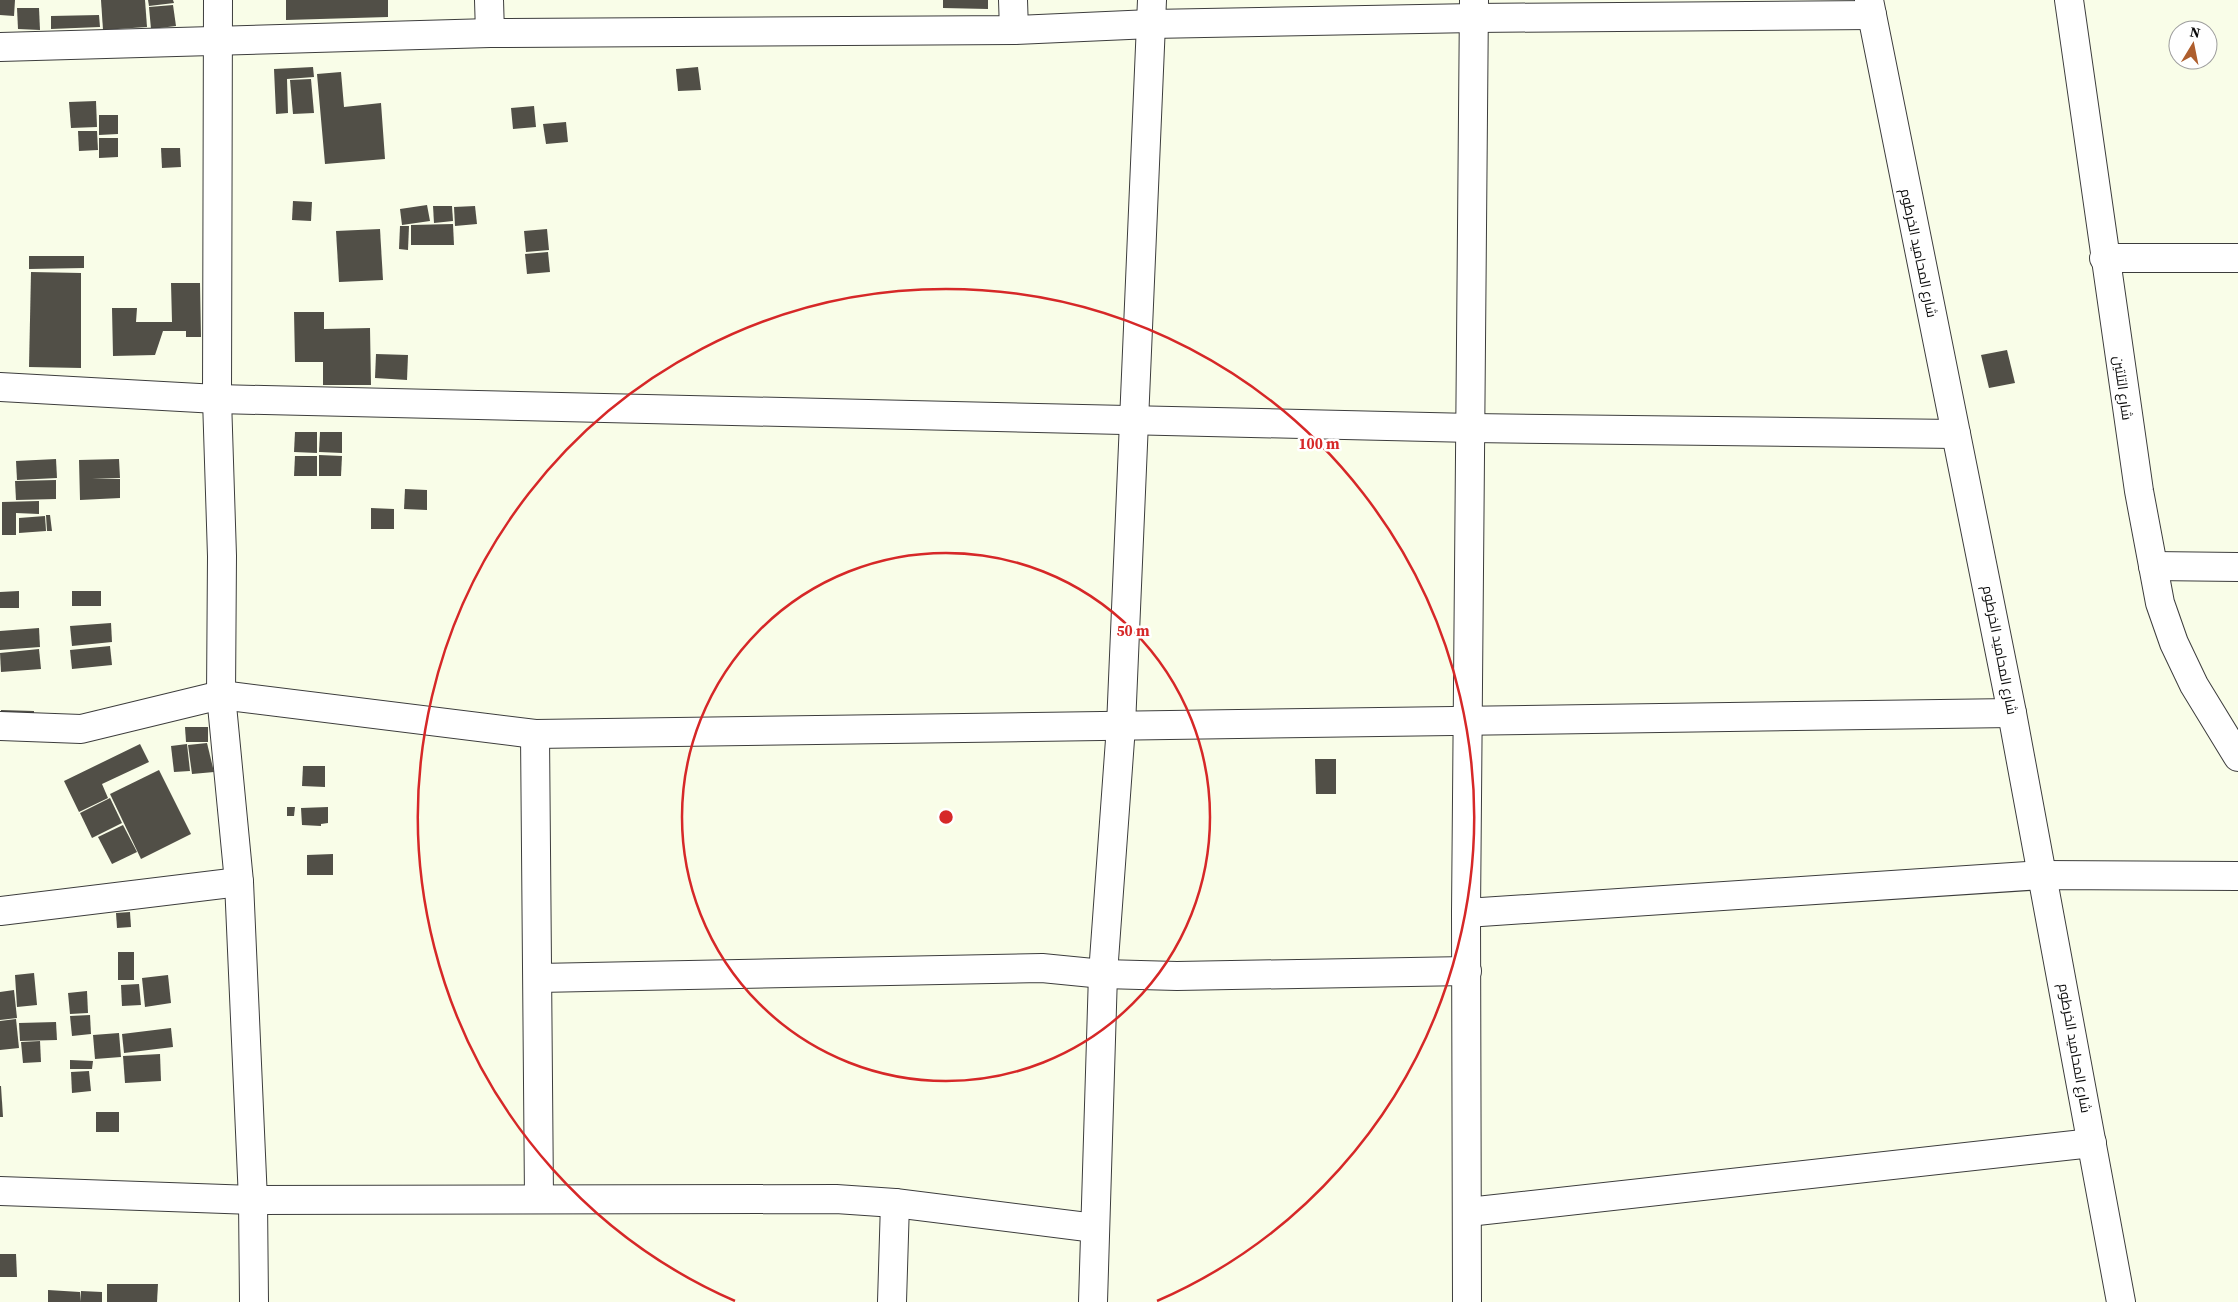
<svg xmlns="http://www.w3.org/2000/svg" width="2238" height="1302" viewBox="0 0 2238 1302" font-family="'Source Serif 4',Cairo,serif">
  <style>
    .building { fill: #514f47 }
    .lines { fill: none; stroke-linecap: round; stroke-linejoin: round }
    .minor-casing { stroke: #3d3d3d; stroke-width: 30 }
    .tertiary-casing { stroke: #3d3d3d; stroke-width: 30 }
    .minor { stroke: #fff; stroke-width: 28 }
    .tertiary { stroke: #fff; stroke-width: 28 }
    .ring { fill: none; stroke: #d62828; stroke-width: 2.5 }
    .labels { text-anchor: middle; stroke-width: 5; stroke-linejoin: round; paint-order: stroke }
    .street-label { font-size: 14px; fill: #0a0a0a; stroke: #fff }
    .centre { fill: #d62828; stroke: #fff; stroke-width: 2.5 }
    .ring-label { font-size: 15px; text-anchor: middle; font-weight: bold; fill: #d62828; stroke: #fff; stroke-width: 5; stroke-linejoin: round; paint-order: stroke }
  </style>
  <rect width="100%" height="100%" fill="#f9fde8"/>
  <g class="building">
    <path d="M0,0H15L14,16L0,15Z"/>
    <path d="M101,0H145L147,27L103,30Z"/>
    <path d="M148,0H173L174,3L149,6Z"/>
    <path d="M286,0H388V17L286,20Z"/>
    <path d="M943,0H988V9L943,8Z"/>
    <path d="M173,5L176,26L151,29L149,7Z"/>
    <path d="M17,8H39L40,30L18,29Z"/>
    <path d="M99,15L100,27L51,29V16Z"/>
    <path d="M313,67L314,77L287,79L288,113L276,114L274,69Z"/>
    <path d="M698,67L701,90L678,91L676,69Z"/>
    <path d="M341,72L344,107L381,103L385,159L325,164L317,74Z"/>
    <path d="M311,79L314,113L293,114L290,80Z"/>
    <path d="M96,101L97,127L71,128L69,102Z"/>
    <path d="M534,106L536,127L513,129L511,108Z"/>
    <path d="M99,115H118V134L99,135Z"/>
    <path d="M566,122L568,142L546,144L543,124Z"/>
    <path d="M78,131H97L98,150L79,151Z"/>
    <path d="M99,138H118V157L99,158Z"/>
    <path d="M161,148H180L181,167L162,168Z"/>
    <path d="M293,201L312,202L311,221L292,220Z"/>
    <path d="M427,205L430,221L402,225L400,209Z"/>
    <path d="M433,206H452L453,221L434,223Z"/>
    <path d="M475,206L477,224L455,226L454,207Z"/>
    <path d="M453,224L454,245H411V225Z"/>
    <path d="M400,226H409L408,250L399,249Z"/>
    <path d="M380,229L383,280L339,282L336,231Z"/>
    <path d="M547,229L549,250L526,252L524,231Z"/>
    <path d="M548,252L550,272L527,274L525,254Z"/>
    <path d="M29,256H84V268L29,269Z"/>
    <path d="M31,272L81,273V368L29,367Z"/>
    <path d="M171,283H200L201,337H186V331H163L155,355L113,356L112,308H137L136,322H172Z"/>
    <path d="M294,312H324V329L370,328L371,385H323V362H295Z"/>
    <path d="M2007,350L2015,383L1989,388L1981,355Z"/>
    <path d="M376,354L408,355L407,380L375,378Z"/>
    <path d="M295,432H317V453L294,452Z"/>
    <path d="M320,432H342V453L319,452Z"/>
    <path d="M319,455L342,456L341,476H319Z"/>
    <path d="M295,456H317V476H294Z"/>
    <path d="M56,459L57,478L17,480L16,461Z"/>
    <path d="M119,459L120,478L92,479H120V498L80,500L79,460Z"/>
    <path d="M56,480V499L16,500L15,481Z"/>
    <path d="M405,489L427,490V510L404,509Z"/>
    <path d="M39,501V514L16,513V535H2V502Z"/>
    <path d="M371,508L394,509V529H371Z"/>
    <path d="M46,515H50L52,531H47Z"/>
    <path d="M45,516L46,531L19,533V518Z"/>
    <path d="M19,591V608H0V592Z"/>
    <rect x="72" y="591" width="29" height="15"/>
    <path d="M111,623L112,642L72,646L70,626Z"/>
    <path d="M39,628L40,647L0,650V631Z"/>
    <path d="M110,646L112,665L72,669L70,650Z"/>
    <path d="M39,649L41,669L1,672L0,653Z"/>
    <path d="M1,710L34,711V722L1,721Z"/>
    <path d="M185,727H208V742H186Z"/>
    <path d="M207,743L214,772L192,774L188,745Z"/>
    <path d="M140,744L149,762L102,784L108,798L79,812L64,781Z"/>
    <path d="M187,744L190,771L174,772L171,746Z"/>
    <path d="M1315,759H1336V794H1316Z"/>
    <path d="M303,766H325V787L302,786Z"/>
    <path d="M159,770L191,834L141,859L110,794Z"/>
    <path d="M110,798L122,823L92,838L80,813Z"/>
    <path d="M287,807H295L294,816H287Z"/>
    <path d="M328,807V823L321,824V826L302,825L301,808Z"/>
    <path d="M123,825L137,852L112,864L98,837Z"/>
    <path d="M333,854V875H307V855Z"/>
    <path d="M130,912L131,927L117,928L116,913Z"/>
    <rect x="118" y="952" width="16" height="28"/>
    <path d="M34,973L37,1005L17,1007L15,975Z"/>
    <path d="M168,975L171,1003L145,1007L142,978Z"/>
    <path d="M139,984L141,1005L122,1006L121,985Z"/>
    <path d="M14,990L17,1018L0,1020V992Z"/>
    <path d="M87,991L88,1013L70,1014L68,993Z"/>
    <path d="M90,1015L91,1034L72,1036L70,1016Z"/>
    <path d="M16,1019L19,1048L0,1050V1021Z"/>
    <path d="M56,1022L57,1040L20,1041L19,1023Z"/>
    <path d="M171,1028L173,1047L124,1053L122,1034Z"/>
    <path d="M119,1033L121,1057L95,1059L93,1035Z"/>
    <path d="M40,1041L41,1062L23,1063L21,1042Z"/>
    <path d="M160,1054L161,1081L125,1083L123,1056Z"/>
    <path d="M70,1060L93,1061L92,1069H70Z"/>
    <path d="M89,1071L91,1091L72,1093L71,1072Z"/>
    <path d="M0,1086H1L3,1117H0Z"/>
    <rect x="96" y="1112" width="23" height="20"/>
    <path d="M0,1254H16L17,1277H0Z"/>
    <path d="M107,1284H158L157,1302H107Z"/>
    <path d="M48,1290L80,1292V1302H48Z"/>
    <path d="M81,1291L102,1292V1302H80Z"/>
  </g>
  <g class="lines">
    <defs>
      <g id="minor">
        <path d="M218,0L217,399L222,556L221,695L239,882L253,1200L254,1302"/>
        <path d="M489,0L490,33"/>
        <path d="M1013,0L1014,30"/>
        <path d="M2069,0L2139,491L2160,603L2174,643L2194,685L2238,757"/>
        <path d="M0,47L490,33L1014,30L1151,24L1475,18L1872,15"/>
        <path d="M2104,258H2238"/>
        <path d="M0,387L217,399L1472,428L1956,434"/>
        <path d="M2153,566L2238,567"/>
        <path d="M0,726L81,729L221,695L535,734L2012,713"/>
        <path d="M535,734L539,1198"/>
        <path d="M0,911L239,882"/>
        <path d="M1466,913L2043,875L2238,876"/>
        <path d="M538,978L1042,968L1103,974L1177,976L1467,971"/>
        <path d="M0,1191L253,1200L836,1199L895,1203L1095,1228"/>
        <path d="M1468,1212L2092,1143"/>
        <path d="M892,1302L895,1203"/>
        <path d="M1093,1302L1103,974L1121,726L1152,0"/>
        <path d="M1467,1302L1466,913L1474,0"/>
      </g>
      <path id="tertiary" d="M1869,0L2012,713L2121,1302"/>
    </defs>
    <use href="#minor" class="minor-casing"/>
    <use href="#tertiary" class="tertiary-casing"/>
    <use href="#minor" class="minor"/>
    <use href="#tertiary" class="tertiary"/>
  </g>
  <g class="ring">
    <circle cx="946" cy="817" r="264"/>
    <path d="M735 1301A528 528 0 1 1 1157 1301"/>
  </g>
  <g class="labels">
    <g class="street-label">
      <text transform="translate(1919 253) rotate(78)" y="5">شارع المحاميد الخرطوم</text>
      <text transform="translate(2123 388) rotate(82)" y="5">شارع التلتين</text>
      <text transform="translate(2000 650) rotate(79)" y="5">شارع المحاميد الخرطوم</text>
      <text transform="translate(2075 1048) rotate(80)" y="5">شارع المحاميد الخرطوم</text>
    </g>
  </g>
  <circle cx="946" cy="817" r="8" class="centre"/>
  <g class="ring-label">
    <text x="1319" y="449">100 m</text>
    <text x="1133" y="636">50 m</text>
  </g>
  <g transform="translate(2193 45) rotate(10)"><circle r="24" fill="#ffffff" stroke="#9d9d9d"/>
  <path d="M0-4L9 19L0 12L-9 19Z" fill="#ae5e2d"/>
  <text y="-8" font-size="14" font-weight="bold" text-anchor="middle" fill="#0a0a0a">N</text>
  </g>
</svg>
